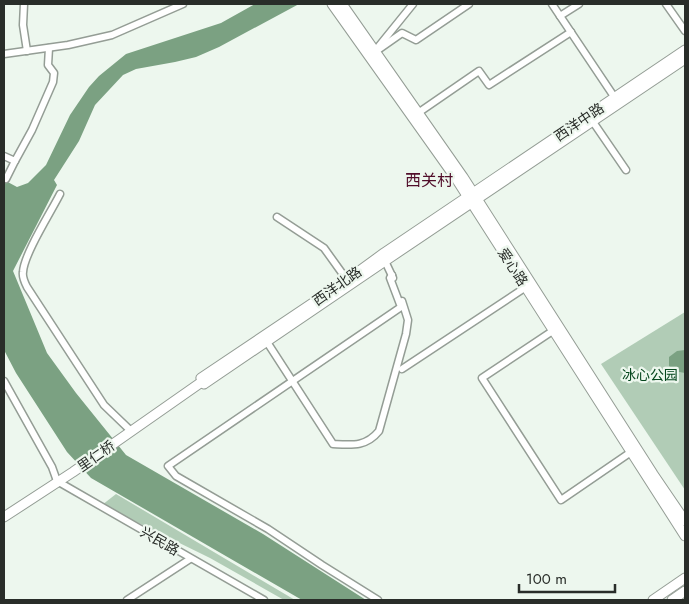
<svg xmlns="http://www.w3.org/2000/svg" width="689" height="604" viewBox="0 0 689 604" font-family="Jost,'Noto Sans SC',sans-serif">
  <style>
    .green { fill: #b1ccb6 }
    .water { fill: #7ba182 }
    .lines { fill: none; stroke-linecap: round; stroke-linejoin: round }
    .street-casing { stroke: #949d95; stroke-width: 9 }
    .secondary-casing { stroke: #949d95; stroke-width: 11 }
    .street { stroke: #fff; stroke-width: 6 }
    .secondary { stroke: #fff; stroke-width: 9 }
    .labels { text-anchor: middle; stroke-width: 4.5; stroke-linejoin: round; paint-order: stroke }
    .street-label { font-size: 14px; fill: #292d29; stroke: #edf7ee }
    .park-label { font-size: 14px; fill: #06471e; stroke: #edf7ee }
    .quarter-label { font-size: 16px; fill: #510e2a; stroke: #edf7ee }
  </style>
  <rect width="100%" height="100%" fill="#edf7ee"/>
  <g class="green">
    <path d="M685,312V490L601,364Z"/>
    <path d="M116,494L295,600H284L210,558L102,505Z"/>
  </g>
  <g class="water">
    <path d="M255,4H299L219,47L196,57L175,62L136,69L123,75L95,105L79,141L54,180L57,185L13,271L47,353L76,393L126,455L263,534L366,600H302L91,478L67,452L16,373L4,350V222L5,219L4,211V180L17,187L28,183L46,165L70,115L89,87L99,76L126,54L221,23Z"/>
    <path d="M685,350V373L674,371L669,366V357L677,351Z"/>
  </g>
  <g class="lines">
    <defs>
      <g id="street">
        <path d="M24,4L23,25L27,51"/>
        <path d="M552,4L615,98"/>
        <path d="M666,4L685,31"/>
        <path d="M560,16L579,4"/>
        <path d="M379,46L413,4"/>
        <path d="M4,54L68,45L112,35L183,4"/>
        <path d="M372,54L402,33L416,40L469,4"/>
        <path d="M418,113L479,71L489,85L571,32"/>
        <path d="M591,119L626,170"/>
        <path d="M4,156L15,161L32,130L53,82L54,73L48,65L49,48"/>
        <path d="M4,178L6,179L15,161"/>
        <path d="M60,194C51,212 24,254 23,272C22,277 25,283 27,287L104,405L131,431"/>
        <path d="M277,217L324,248L347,280"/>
        <path d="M385,261L393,278"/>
        <path d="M554,330L482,378L561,500L631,452"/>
        <path d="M267,342L333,444C352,445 366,447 379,431L406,334L408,320L402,301"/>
        <path d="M402,369L526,287"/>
        <path d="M4,381L52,467L57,481L264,600"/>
        <path d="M127,600L190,559"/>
        <path d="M378,600L322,565L268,529L176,476L168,466L401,307L390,278L392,275"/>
      </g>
      <g id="secondary">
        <path d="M332,4L457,180L685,536"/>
        <path d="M342,4L463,177L653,474L685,521"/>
        <path d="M685,50L384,253L347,280L201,378L204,384L385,261L685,59"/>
        <path d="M4,517L73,472L203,381"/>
        <path d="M653,600L685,578"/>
        <path d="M672,600L685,591"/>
      </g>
    </defs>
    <use href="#street" class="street-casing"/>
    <use href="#secondary" class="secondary-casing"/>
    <use href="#street" class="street"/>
    <use href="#secondary" class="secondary"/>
  </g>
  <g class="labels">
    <g class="street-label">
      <text transform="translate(579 122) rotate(-34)" y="5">西洋中路</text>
      <text transform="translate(513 267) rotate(57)" y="5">爱心路</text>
      <text transform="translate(337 286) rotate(-35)" y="5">西洋北路</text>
      <text transform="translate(96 456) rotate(-35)" y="5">里仁桥</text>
      <text transform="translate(160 541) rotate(30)" y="5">兴民路</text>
    </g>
    <g class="park-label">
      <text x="650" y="380">冰心公园</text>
    </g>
    <g class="quarter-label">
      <text x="429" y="186">西关村</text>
    </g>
  </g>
  <rect width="689" height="604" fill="none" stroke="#292d29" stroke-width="10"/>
  <path d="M519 584v8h96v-8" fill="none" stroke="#292d29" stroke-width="2.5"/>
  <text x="526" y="584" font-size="15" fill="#292d29" stroke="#edf7ee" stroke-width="4" paint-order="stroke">100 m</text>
</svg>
